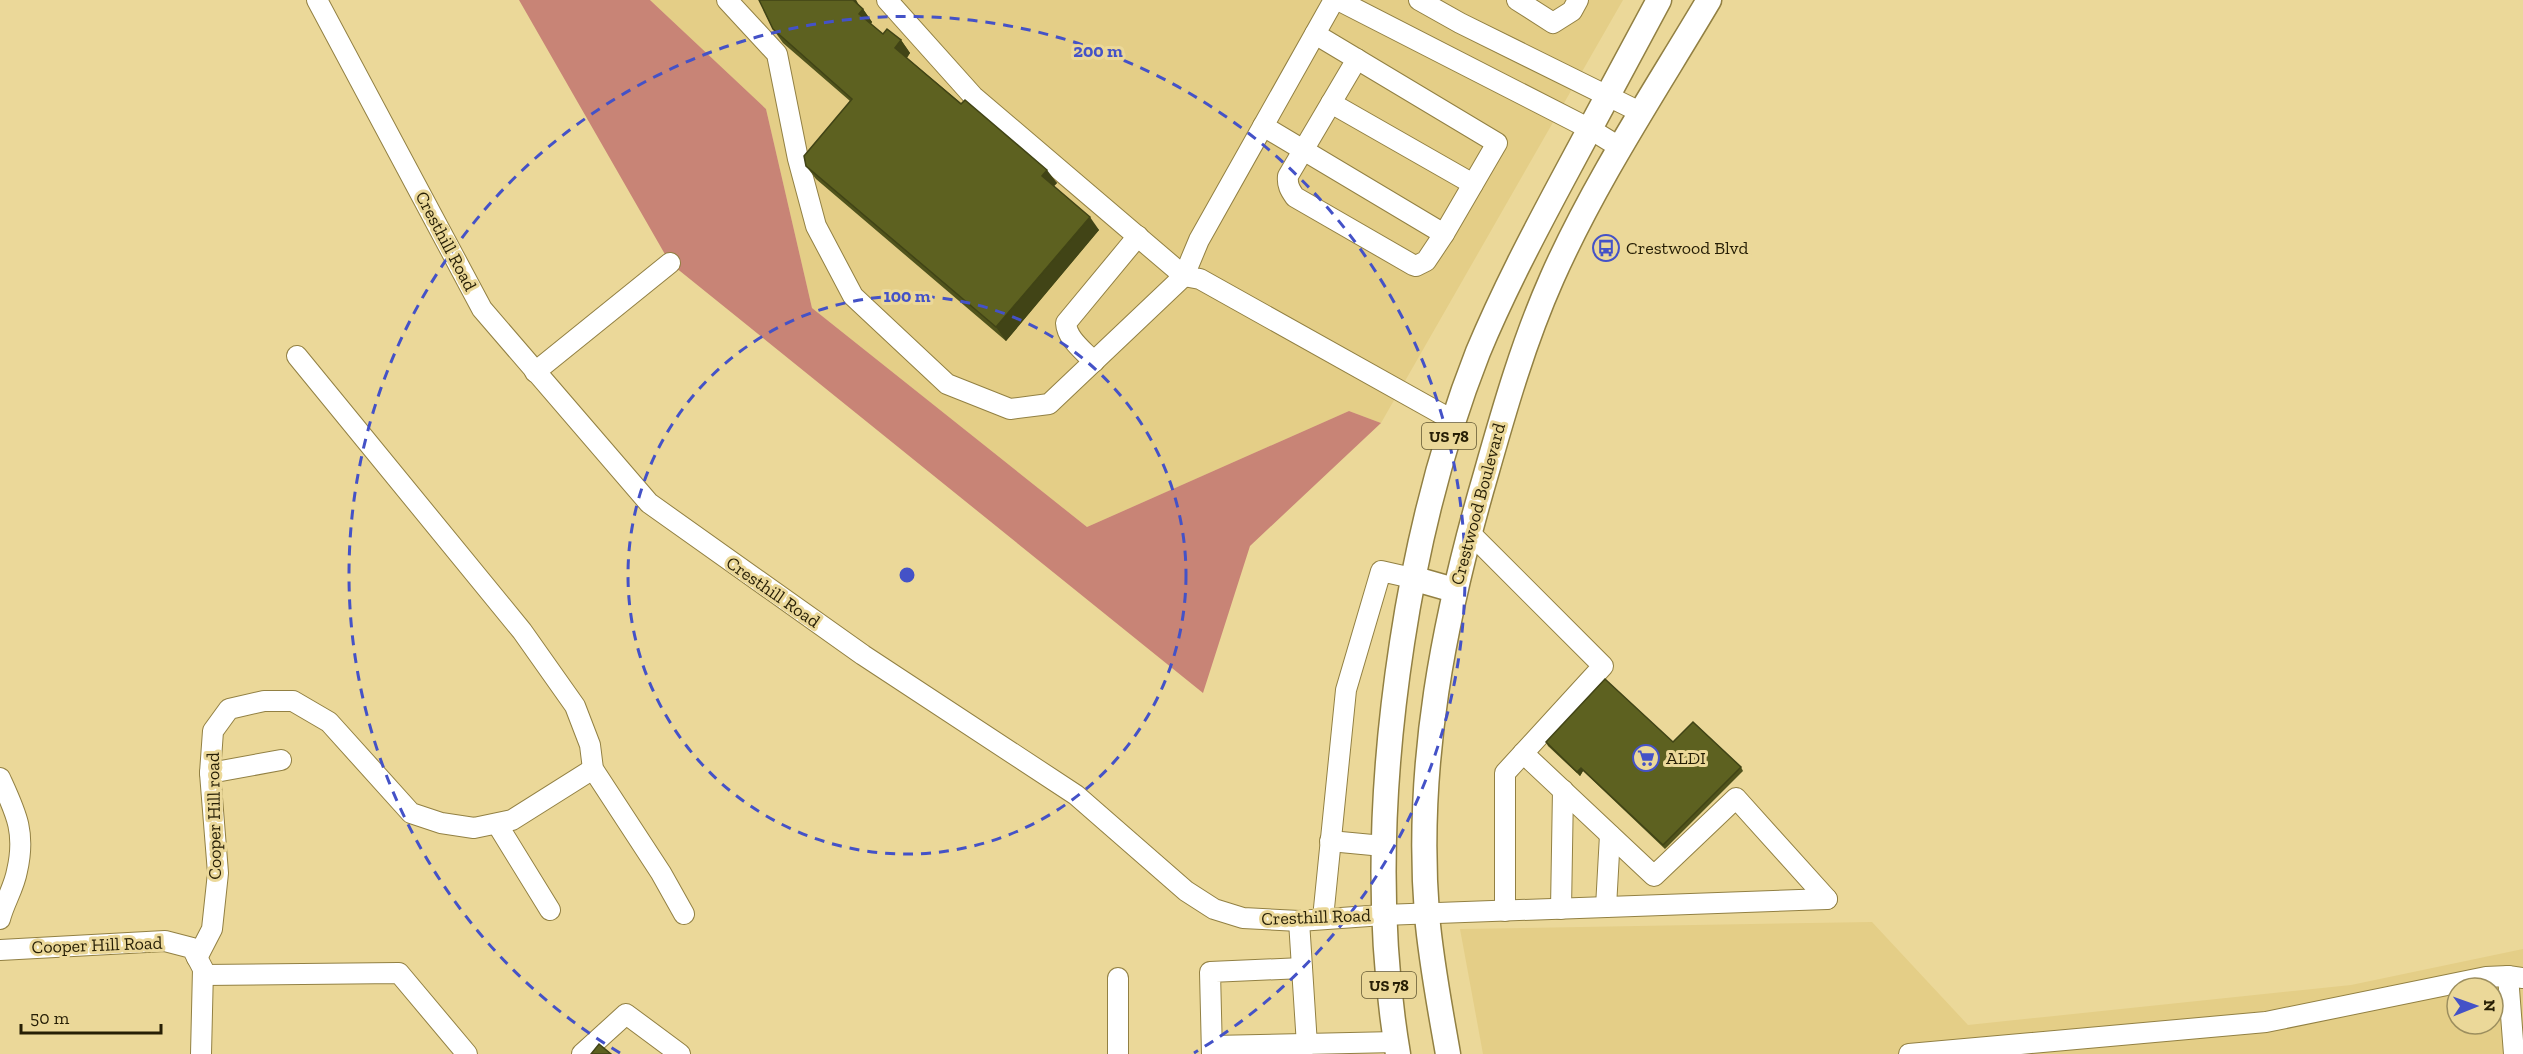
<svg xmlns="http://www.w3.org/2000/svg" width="2523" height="1054" viewBox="0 0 2523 1054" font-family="'Zilla Slab',serif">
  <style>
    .built { fill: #e4ce87; fill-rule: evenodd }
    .forest { fill: #c88476 }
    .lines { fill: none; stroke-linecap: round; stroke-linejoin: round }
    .minor-casing { stroke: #928043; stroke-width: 22 }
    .major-casing { stroke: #928043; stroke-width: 27 }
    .minor { stroke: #fff; stroke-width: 20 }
    .major { stroke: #fff; stroke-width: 24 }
    .wall { fill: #50531c }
    .shaded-wall { fill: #414416 }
    .building { fill: #5d6120; stroke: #414416; stroke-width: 1.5 }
    .ring { fill: none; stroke: #4452c7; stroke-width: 3; stroke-dasharray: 10 8 }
    .labels { text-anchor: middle; stroke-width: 6; stroke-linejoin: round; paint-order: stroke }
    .shield { fill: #ebd899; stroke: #615631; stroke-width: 1.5 }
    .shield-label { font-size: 16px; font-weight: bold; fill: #261e05 }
    .street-label { font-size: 18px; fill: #261e05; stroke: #ebd899 }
    .poi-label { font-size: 18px; fill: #261e05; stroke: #ebd899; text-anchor: start }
    .centre { fill: #4452c7; stroke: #ebd899; stroke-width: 3 }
    .ring-label { font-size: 18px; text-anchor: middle; font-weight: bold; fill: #4452c7; stroke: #ebd899; stroke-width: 6; stroke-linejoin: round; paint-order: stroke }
  </style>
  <rect width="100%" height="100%" fill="#ebd899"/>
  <g class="built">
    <path d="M650,0H1623L1381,423L1349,411L1087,527L812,308L766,109Z"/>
    <path d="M1872,922L1968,1025L2351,985L2523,949V1054H1483L1460,929ZM2457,988H2493V1024H2457Z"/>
  </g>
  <path class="forest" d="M519,0H650L766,109L812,308L1087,527L1349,411L1381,423L1250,546L1203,693L670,263Z"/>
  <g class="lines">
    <defs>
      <g id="minor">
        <path d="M317,0L482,309L649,503L863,655L1076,795L1186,891L1214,909L1243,918L1299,921L1383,915L1827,899"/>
        <path d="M727,0L777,54L798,159L816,226L853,296L947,384L1010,409L1049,404L1184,276L973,96L887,0"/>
        <path d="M1334,0L1199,240L1184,276L1200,279L1454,421"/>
        <path d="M1338,0L1590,129L1621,148"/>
        <path d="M1419,0L1460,23L1642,113"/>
        <path d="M1517,0L1553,23L1572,11L1578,0"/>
        <path d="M1357,59L1288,176C1287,185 1290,190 1295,197L1413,265L1416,266L1426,261L1444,234"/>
        <path d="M1331,103L1473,184"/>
        <path d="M1263,126L1444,234L1497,143L1315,34"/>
        <path d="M297,356L522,631L575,706L590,745L593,769L661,873L684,914"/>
        <path d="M1094,362C1083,350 1067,339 1066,323L1138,236"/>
        <path d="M535,372L670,263"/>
        <path d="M1469,532L1603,666L1505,773V911"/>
        <path d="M1523,753L1654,876L1736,798L1827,899"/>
        <path d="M210,773L281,760"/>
        <path d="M0,778C16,813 26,832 17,871C14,888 4,903 0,919"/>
        <path d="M497,824L550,910"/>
        <path d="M1330,841L1383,846"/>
        <path d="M1606,907L1610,835"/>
        <path d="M1561,909L1563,790"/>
        <path d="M1323,918L1346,690L1381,571L1412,578"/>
        <path d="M1299,921L1307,1045"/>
        <path d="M0,950L165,941L192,948L203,969L201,1054"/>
        <path d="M197,958L212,929L218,873L210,773L213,731L229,709L264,701H293L329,722L411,813L441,823L474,828L512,820L593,769"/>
        <path d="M203,975L399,973L467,1054"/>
        <path d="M2508,976L2514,1054"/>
        <path d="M1118,978V1054"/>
        <path d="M1212,1046L1396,1042"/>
        <path d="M582,1054L626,1014L680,1054"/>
        <path d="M1212,1054L1210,972L1302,968"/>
        <path d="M1909,1054L2266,1022L2486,977L2508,976L2523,978"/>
      </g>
      <g id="major">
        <path d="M1412,578L1454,590"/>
        <path d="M1398,1054C1375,917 1381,780 1402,643C1417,544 1441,446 1478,352C1503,292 1533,235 1564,177C1596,118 1627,59 1659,0"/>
        <path d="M1448,1054C1440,1008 1431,962 1427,915C1415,764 1444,618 1486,474C1505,407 1524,341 1552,278C1595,181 1655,91 1709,0"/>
      </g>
    </defs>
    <use href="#minor" class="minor-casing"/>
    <use href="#major" class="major-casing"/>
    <use href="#minor" class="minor"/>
    <use href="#major" class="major"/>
  </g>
  <g class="wall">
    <path d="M759,0H856L859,5L863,9L872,22L871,24L883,34L901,40L910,53L907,58L1057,183L1054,186L1099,230L1006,341L816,179L806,166L850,101L783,43L773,29Z"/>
    <path d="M1546,742H1673L1741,767L1743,771L1665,849L1583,771L1580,776L1548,746Z"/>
  </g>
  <g class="shaded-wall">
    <path d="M853,0H856L861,11L863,9L872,22L868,28L859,14Z"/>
    <path d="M901,40L910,53L904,61L895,48Z"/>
    <path d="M1047,170L1057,183L1051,189L1042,176Z"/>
    <path d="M1090,217L1099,230L1006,341L996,327Z"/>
    <path d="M1581,768L1583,771L1580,776L1577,772Z"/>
  </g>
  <g class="building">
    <path d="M759,0H853L863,9L859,14L883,34L887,29L901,40L895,48L961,104L965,100L1047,170L1042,176L1090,217L996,327L806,166L804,156L852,99L773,29Z"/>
    <path d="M1605,679L1673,742L1693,722L1741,767L1663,845L1581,768L1577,772L1546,742Z"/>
    <path d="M599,1044L611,1054H591Z"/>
  </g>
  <g class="ring">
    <circle cx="907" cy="575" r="279"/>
    <path d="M620 1053A558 558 0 1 1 1194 1053"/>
  </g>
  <defs>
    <symbol id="bus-ring" viewBox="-11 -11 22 22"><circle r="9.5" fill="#ebd899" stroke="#4452c7" stroke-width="1.5"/><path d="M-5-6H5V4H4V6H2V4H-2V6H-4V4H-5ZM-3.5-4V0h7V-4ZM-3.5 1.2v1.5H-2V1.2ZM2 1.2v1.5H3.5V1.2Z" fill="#4452c7"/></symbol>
    <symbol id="supermarket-ring" viewBox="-11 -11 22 22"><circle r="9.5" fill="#ebd899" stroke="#4452c7" stroke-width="1.5"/><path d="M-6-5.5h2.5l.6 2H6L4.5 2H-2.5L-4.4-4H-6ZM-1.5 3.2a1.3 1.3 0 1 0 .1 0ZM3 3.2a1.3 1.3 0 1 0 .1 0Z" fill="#4452c7"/></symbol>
  </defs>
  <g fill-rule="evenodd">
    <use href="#bus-ring" x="1591" y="233" width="30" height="30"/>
    <use href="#supermarket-ring" x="1631" y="743" width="30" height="30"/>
  </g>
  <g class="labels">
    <g class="shield">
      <rect x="1422" y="423" width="54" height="26" rx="4.5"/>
      <rect x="1362" y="972" width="54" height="26" rx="4.5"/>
    </g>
    <g class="shield-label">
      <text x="1449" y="442">US 78</text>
      <text x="1389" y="991">US 78</text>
    </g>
    <g class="street-label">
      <text transform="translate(446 241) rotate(62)" y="6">Cresthill Road</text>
      <text transform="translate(1478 504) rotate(-75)" y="6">Crestwood Boulevard</text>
      <text transform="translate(773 592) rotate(35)" y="6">Cresthill Road</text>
      <text transform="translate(214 816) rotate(-91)" y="6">Cooper Hill road</text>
      <text transform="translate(1316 917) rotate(-2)" y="6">Cresthill Road</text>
      <text transform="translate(97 945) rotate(-2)" y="6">Cooper Hill Road</text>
    </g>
    <g class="poi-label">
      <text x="1626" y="254">Crestwood Blvd</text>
      <text x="1666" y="764">ALDI</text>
    </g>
  </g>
  <circle cx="907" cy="575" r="9" class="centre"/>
  <g class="ring-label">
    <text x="1098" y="57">200 m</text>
    <text x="907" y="302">100 m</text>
  </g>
  <g transform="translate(2475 1006) rotate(89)"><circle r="28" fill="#ebd899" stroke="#9c8e5e" stroke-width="1.5"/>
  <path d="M0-4.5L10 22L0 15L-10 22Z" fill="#4452c7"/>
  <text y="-9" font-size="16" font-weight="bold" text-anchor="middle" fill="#261e05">N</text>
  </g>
  <path d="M21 1024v9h140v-9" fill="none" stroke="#261e05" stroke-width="3"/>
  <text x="30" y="1024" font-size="18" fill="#261e05" stroke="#ebd899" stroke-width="4.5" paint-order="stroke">50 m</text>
</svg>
